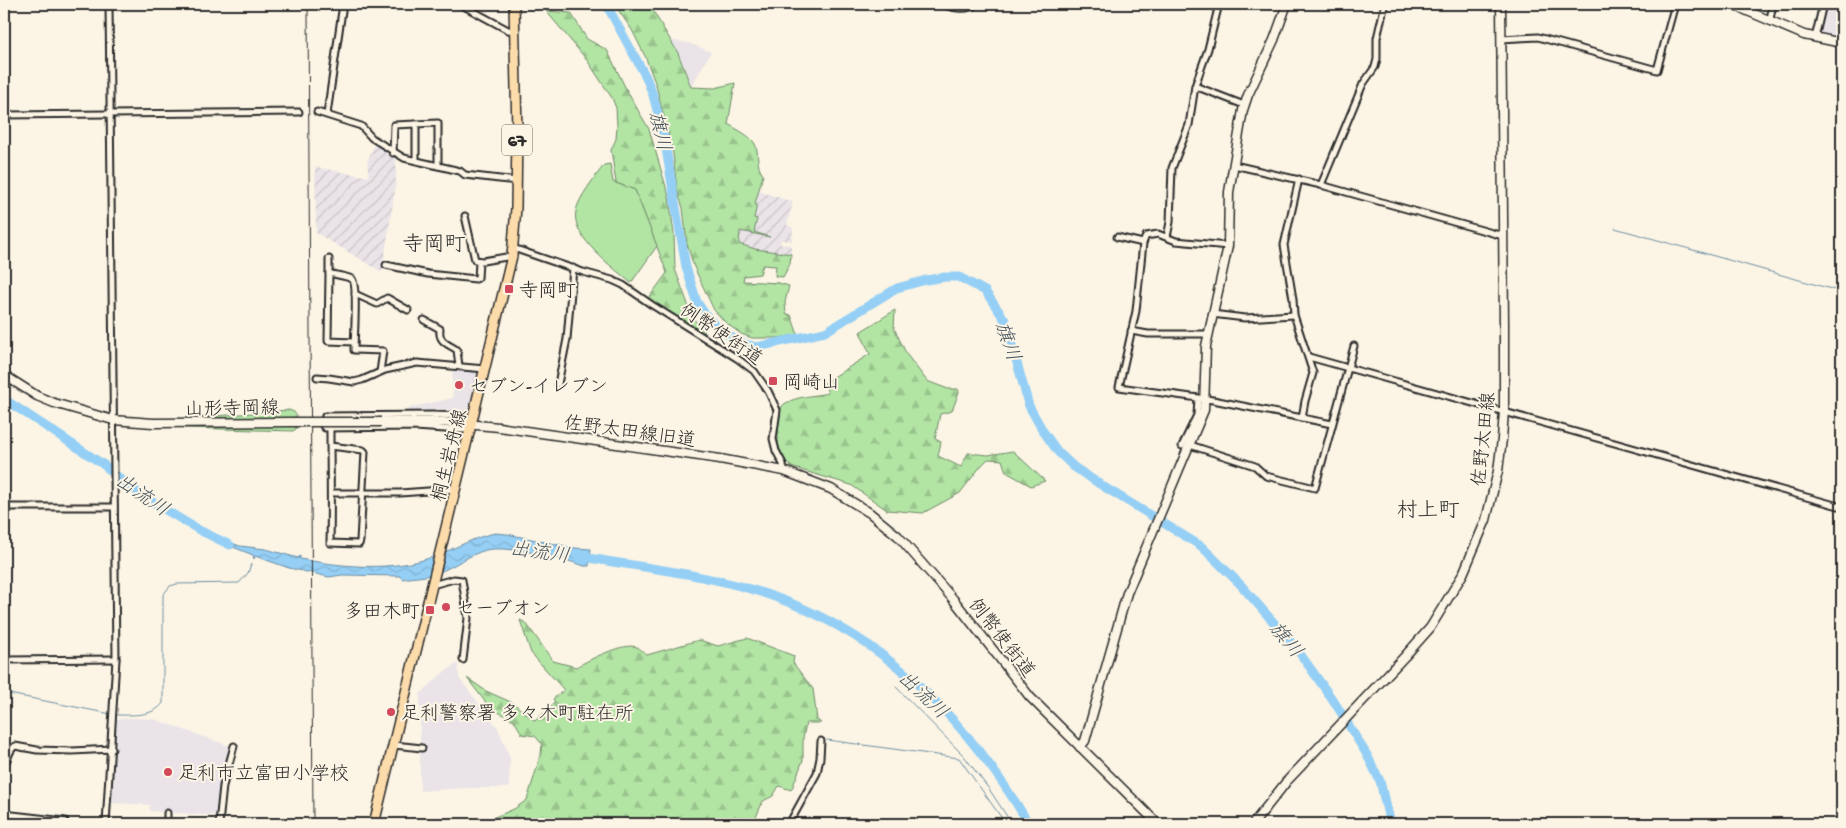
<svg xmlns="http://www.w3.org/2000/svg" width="1846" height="828" viewBox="0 0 1846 828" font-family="'Gochi Hand','Klee One',sans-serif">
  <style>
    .built { fill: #eae4e8 }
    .industrial { fill: url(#industrial-furrows) }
    .grass { fill: url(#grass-tufts); stroke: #6e8868 }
    .forest { fill: url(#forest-firs); stroke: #6e8868 }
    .pitch { fill: #b2e4a4; stroke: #6e8868 }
    .water { fill: url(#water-waves); stroke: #6b8da4 }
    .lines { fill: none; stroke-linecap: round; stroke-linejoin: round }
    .stream { stroke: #6b8da4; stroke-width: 1 }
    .river { stroke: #95cff5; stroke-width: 9 }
    .street-casing { stroke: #2b2b2b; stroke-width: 9 }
    .secondary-casing { stroke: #2b2b2b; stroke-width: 11 }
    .primary-casing { stroke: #2b2b2b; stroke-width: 12 }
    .street { stroke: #fcf5e5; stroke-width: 5 }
    .secondary { stroke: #fcf5e5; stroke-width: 8 }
    .primary { stroke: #fddcac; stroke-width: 9 }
    .rail { stroke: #2b2b2b; stroke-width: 1 }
    .secondary-bridge-casing { stroke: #2b2b2b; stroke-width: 11; stroke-linecap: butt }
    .secondary-bridge { stroke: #fcf5e5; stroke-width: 8 }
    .poi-dot { fill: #d1495b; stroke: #fcf5e5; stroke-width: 2 }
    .labels { text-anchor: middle; stroke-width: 4; stroke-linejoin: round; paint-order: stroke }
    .shield { fill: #fcf5e5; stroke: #6a6863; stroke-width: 1 }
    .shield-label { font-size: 18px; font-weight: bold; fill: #2b2b2b }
    .poi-label { font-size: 19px; fill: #2b2b2b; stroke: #fcf5e5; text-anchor: start }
    .street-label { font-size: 19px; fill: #2b2b2b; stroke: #fcf5e5 }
    .water-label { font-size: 20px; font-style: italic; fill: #46545e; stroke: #fcf5e5 }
    .quarter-label { font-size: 21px; fill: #2b2b2b; stroke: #fcf5e5 }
  </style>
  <defs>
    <pattern id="industrial-furrows" width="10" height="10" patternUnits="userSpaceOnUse" patternTransform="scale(1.25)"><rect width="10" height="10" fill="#eae4e8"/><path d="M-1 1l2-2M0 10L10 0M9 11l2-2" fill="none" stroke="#c9c4c7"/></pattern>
    <pattern id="grass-tufts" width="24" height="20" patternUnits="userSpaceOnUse" patternTransform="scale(1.25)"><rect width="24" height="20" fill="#b2e4a4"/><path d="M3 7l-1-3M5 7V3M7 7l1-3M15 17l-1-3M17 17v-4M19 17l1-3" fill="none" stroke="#99c48d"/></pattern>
    <pattern id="forest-firs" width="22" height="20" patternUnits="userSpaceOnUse" patternTransform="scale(1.25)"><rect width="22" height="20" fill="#b2e4a4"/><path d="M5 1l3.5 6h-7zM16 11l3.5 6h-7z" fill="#99c48d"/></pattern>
    <pattern id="water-waves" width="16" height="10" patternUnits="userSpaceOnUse" patternTransform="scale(1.25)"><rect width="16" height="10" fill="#95cff5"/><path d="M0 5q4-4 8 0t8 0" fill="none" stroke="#81b2d2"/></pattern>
  </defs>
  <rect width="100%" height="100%" fill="#fcf5e5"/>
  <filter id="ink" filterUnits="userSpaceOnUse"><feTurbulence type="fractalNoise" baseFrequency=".02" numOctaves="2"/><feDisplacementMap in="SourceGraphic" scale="10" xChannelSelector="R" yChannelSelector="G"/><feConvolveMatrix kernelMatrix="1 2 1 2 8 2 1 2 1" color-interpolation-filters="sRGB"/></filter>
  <g filter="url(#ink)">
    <g class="built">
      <path d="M1826,4H1842V38L1820,34L1819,32Z"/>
      <path d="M670,40L689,43L711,52L691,87L678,53Z"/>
      <path d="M452,368L479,370L469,411L467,412L432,410V413H407L409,408L453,398Z"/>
      <path d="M458,663L459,678L498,728L510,758L509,788H467L420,791V694L444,672Z"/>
      <path d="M131,718L154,719L232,747L221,784L218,816L150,811V805L110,803L115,719Z"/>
    </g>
    <g class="industrial">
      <path d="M375,143L396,156V184L382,272L316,233L315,167L369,177L367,162Z"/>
      <path d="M759,191L793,202L787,225L793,228L792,241L781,240L780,244L791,245V254L755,249L739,244L740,231L766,236L754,232L757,220L753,218L757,206L755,204Z"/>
    </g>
    <path class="grass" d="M289,410L294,412C298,416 298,423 296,429L293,431L184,428L177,426H294V418L179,419Z"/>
    <g class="forest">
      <path d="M614,4H649L678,53L691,87L715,88L735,83L728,124C736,129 751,136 755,144C760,155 755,164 763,175L755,204L757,205L754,218L757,219L754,232L770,237L740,231L739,244L755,249L791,254L790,264L783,277L775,276L776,266L763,265L760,274L744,276L743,281L779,283L789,286L785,302L786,314L791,315L798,335L777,338H752L741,334L726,323L714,310L694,267L687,244L683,208L677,190L673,154L656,85L645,56L632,30Z"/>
      <path d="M546,11L571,13L587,39L607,50L628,93L649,129L669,197L674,234L675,269L693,318L711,341L648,299L667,273L635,190L616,183L611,150L616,139L617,125L616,108L612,98L587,60Z"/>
      <path d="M895,310L894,328L907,355L927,381L948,389H958L959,392L952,411L940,414L935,439L941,442L938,456L961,467L968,453L988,455L1013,451L1045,481L1031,486L1006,472L1002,460L988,459L981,466L960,493L923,513L887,510L851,485L791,467C775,452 777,437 780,416C781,411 780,406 786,403C798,396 814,396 828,393L824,383L870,354L860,332Z"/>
      <path d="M520,620L526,623L553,661L576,667C589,660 623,642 637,647C640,648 644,653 647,655L699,640L718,646L747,638L794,656L793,663L813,689L817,720L821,723H806L803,738V760L793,786L791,790L779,786L773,796L763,801L753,824H410L438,822L466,823L490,819L514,809L527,800L541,754L542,744L535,736L522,734L514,720L490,708L467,678L486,691L513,703L535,721L555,702L553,699L564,690L531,653Z"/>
    </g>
    <path class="pitch" d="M610,164L613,182L635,190L657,246L631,283C614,268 570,237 576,211C578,198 596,176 604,165Z"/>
    <path class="water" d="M495,533L507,534L575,548L591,549L589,566H584C563,558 507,545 486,550C468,555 454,567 437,573C426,577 414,577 402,579L400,576L342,575L329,577L289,568L255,556L254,559L253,555L220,542L221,539L240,546L266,549L298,558L300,556V559C340,566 382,571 423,560C448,553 470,538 495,533Z"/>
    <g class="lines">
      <g class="stream">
        <path d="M1615,228L1842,292"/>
        <path d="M896,687L964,756L989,789L1012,824"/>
        <path d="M4,693L111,714"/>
        <path d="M115,715C131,715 153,717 163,703V595L170,586L177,584L239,583L248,573L251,564"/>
        <path d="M827,740L959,758L1006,824"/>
      </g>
      <g class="river">
        <path d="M606,4L646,77L653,95L664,137L686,267L697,302L705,314L716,326L729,336L742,343L757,347L825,332L897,288L926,280L945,277H959L985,291L1005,320L1029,406L1043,431L1058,452L1074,467L1101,485L1201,546L1240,584L1296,648L1335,703L1367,755L1380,781L1390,824"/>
        <path d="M4,399L104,465L130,487L159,506L199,530L230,545"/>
        <path d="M578,556C638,567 699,573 757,591C878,628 965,717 1029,824"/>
      </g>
      <defs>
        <g id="street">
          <path d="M460,4L508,30L515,31"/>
          <path d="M940,4C952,7 966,12 976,4"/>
          <path d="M1770,19L1773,4"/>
          <path d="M1815,38L1823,4"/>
          <path d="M1501,39L1538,37L1657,70L1675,4"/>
          <path d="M1195,86L1244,105"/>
          <path d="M317,112L361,126L372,138L404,158L460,171L465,175L517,181"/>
          <path d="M327,114L343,4"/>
          <path d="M4,115L299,112"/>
          <path d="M393,153L394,125L438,123V166"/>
          <path d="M416,160V124"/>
          <path d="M1234,165L1321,185L1503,236"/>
          <path d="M1299,179L1284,245L1293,299L1294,315L1313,373L1305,401L1302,418"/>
          <path d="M1321,185L1363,84L1375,67L1377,59V38L1385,4"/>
          <path d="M465,216L475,260L483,261L512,256"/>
          <path d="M1117,237L1143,243"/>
          <path d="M1167,237L1170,222L1172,168L1189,125L1195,86L1208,49L1219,4"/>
          <path d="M1228,246L1176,241L1158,234L1146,236L1143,243L1136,311L1119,387L1213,400L1332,424"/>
          <path d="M513,248L583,272L612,280L623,285L652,305L738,359L754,371L768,391L777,410L773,439L776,451L783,464L784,471"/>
          <path d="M386,265L428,274L476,279L478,278L479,262"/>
          <path d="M329,273V259"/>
          <path d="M355,294L377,304L387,298L408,310"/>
          <path d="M1212,314L1245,318L1294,315"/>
          <path d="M424,320L440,329C438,342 448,344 457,350L459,366"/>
          <path d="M1131,331L1148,334H1207"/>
          <path d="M354,342L328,341L329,273C335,275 346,276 352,279C358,284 354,340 354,350L383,351L380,372"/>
          <path d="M1309,357L1842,507"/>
          <path d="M317,377L329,378L354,382L362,380L385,370L417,363L485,369"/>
          <path d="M558,384L567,339L573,268"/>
          <path d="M432,415L465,416L471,425L463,430H460L415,427L325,428L323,426L325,416Z"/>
          <path d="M330,446L363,450L365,452L360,541L359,544L330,543C331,505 330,466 330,428"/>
          <path d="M1182,446L1197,415L1198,398"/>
          <path d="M1193,446L1255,466L1266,476L1315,488L1354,346"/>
          <path d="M331,493H400L456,489"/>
          <path d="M4,507H114"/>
          <path d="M432,585L454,579L462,580L468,618L463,660"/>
          <path d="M4,660L116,659"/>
          <path d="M394,745L422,748"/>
          <path d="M4,765C9,759 8,751 15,746L37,750L72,751L112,749"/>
          <path d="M167,813V824"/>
          <path d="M4,814L65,821V824"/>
          <path d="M106,824L116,659L109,4"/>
          <path d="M219,824L223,786L234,746"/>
          <path d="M789,824L817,773L820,758L821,741"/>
        </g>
        <g id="secondary">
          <path d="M1731,4L1804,35L1842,43"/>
          <path d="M4,375L37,396L54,403L113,420L153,423L294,422"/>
          <path d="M381,422H443L499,427L720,459L784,471L831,489L870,513L898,536L953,599L1030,697L1158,824"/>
          <path d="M1080,747L1085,741L1127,593L1204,410L1206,346L1228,246L1229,192L1243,110L1248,95L1274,40L1287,4"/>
          <path d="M1253,824L1287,781L1405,656L1430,628L1463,574L1486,520L1498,471L1502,439L1504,411V324L1501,4"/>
        </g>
        <path id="primary" d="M374,824L512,256L516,208L517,130L514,4"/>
      </defs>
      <use href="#street" class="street-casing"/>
      <use href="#secondary" class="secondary-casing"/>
      <use href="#primary" class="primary-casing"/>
      <use href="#street" class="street"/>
      <use href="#secondary" class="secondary"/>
      <use href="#primary" class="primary"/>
      <path class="rail" d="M308,4L313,824"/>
      <defs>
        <path id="secondary-bridge" d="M294,422H381"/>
      </defs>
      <use href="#secondary-bridge" class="secondary-bridge-casing"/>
      <use href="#secondary-bridge" class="secondary-bridge"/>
    </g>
  </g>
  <g class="poi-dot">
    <rect x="504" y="284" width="10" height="10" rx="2.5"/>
    <rect x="768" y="376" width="10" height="10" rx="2.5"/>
    <circle cx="459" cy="385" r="5"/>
    <circle cx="446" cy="607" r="5"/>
    <rect x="425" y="605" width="10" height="10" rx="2.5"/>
    <circle cx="391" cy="712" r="5"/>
    <circle cx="168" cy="772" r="5"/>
  </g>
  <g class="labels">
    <rect class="shield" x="502" y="124.5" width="30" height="31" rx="4"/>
    <g class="shield-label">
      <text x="517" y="146">67</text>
    </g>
    <g class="poi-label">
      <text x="519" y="296">寺岡町</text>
      <text x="783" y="388">岡崎山</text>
      <text x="469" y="392">セブン-イレブン</text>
      <text x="456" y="614">セーブオン</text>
      <text x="420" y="617" text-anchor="end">多田木町</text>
      <text x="401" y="719">足利警察署 多々木町駐在所</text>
      <text x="178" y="779">足利市立富田小学校</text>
    </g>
    <g class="street-label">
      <text transform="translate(722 333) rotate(34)" y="7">例幣使街道</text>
      <text transform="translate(232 407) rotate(-1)" y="7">山形寺岡線</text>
      <text transform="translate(630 430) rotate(8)" y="7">佐野太田線旧道</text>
      <text transform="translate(1482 439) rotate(-84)" y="7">佐野太田線</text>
      <text transform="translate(448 455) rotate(-76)" y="7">桐生岩舟線</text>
      <text transform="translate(1003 637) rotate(52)" y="7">例幣使街道</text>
    </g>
    <g class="water-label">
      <text transform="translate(661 131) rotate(77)" y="7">旗川</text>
      <text transform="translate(1009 341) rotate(71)" y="7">旗川</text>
      <text transform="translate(143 494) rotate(34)" y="7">出流川</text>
      <text transform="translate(540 551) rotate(8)" y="7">出流川</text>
      <text transform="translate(1287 639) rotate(50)" y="7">旗川</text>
      <text transform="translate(924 694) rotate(43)" y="7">出流川</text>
    </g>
    <g class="quarter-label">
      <text x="434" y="250">寺岡町</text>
      <text x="1428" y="516">村上町</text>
    </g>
  </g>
  <rect width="1846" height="828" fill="none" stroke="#fcf5e5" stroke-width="20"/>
  <rect x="10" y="10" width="1826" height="808" fill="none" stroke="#2b2b2b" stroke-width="2" filter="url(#ink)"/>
</svg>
